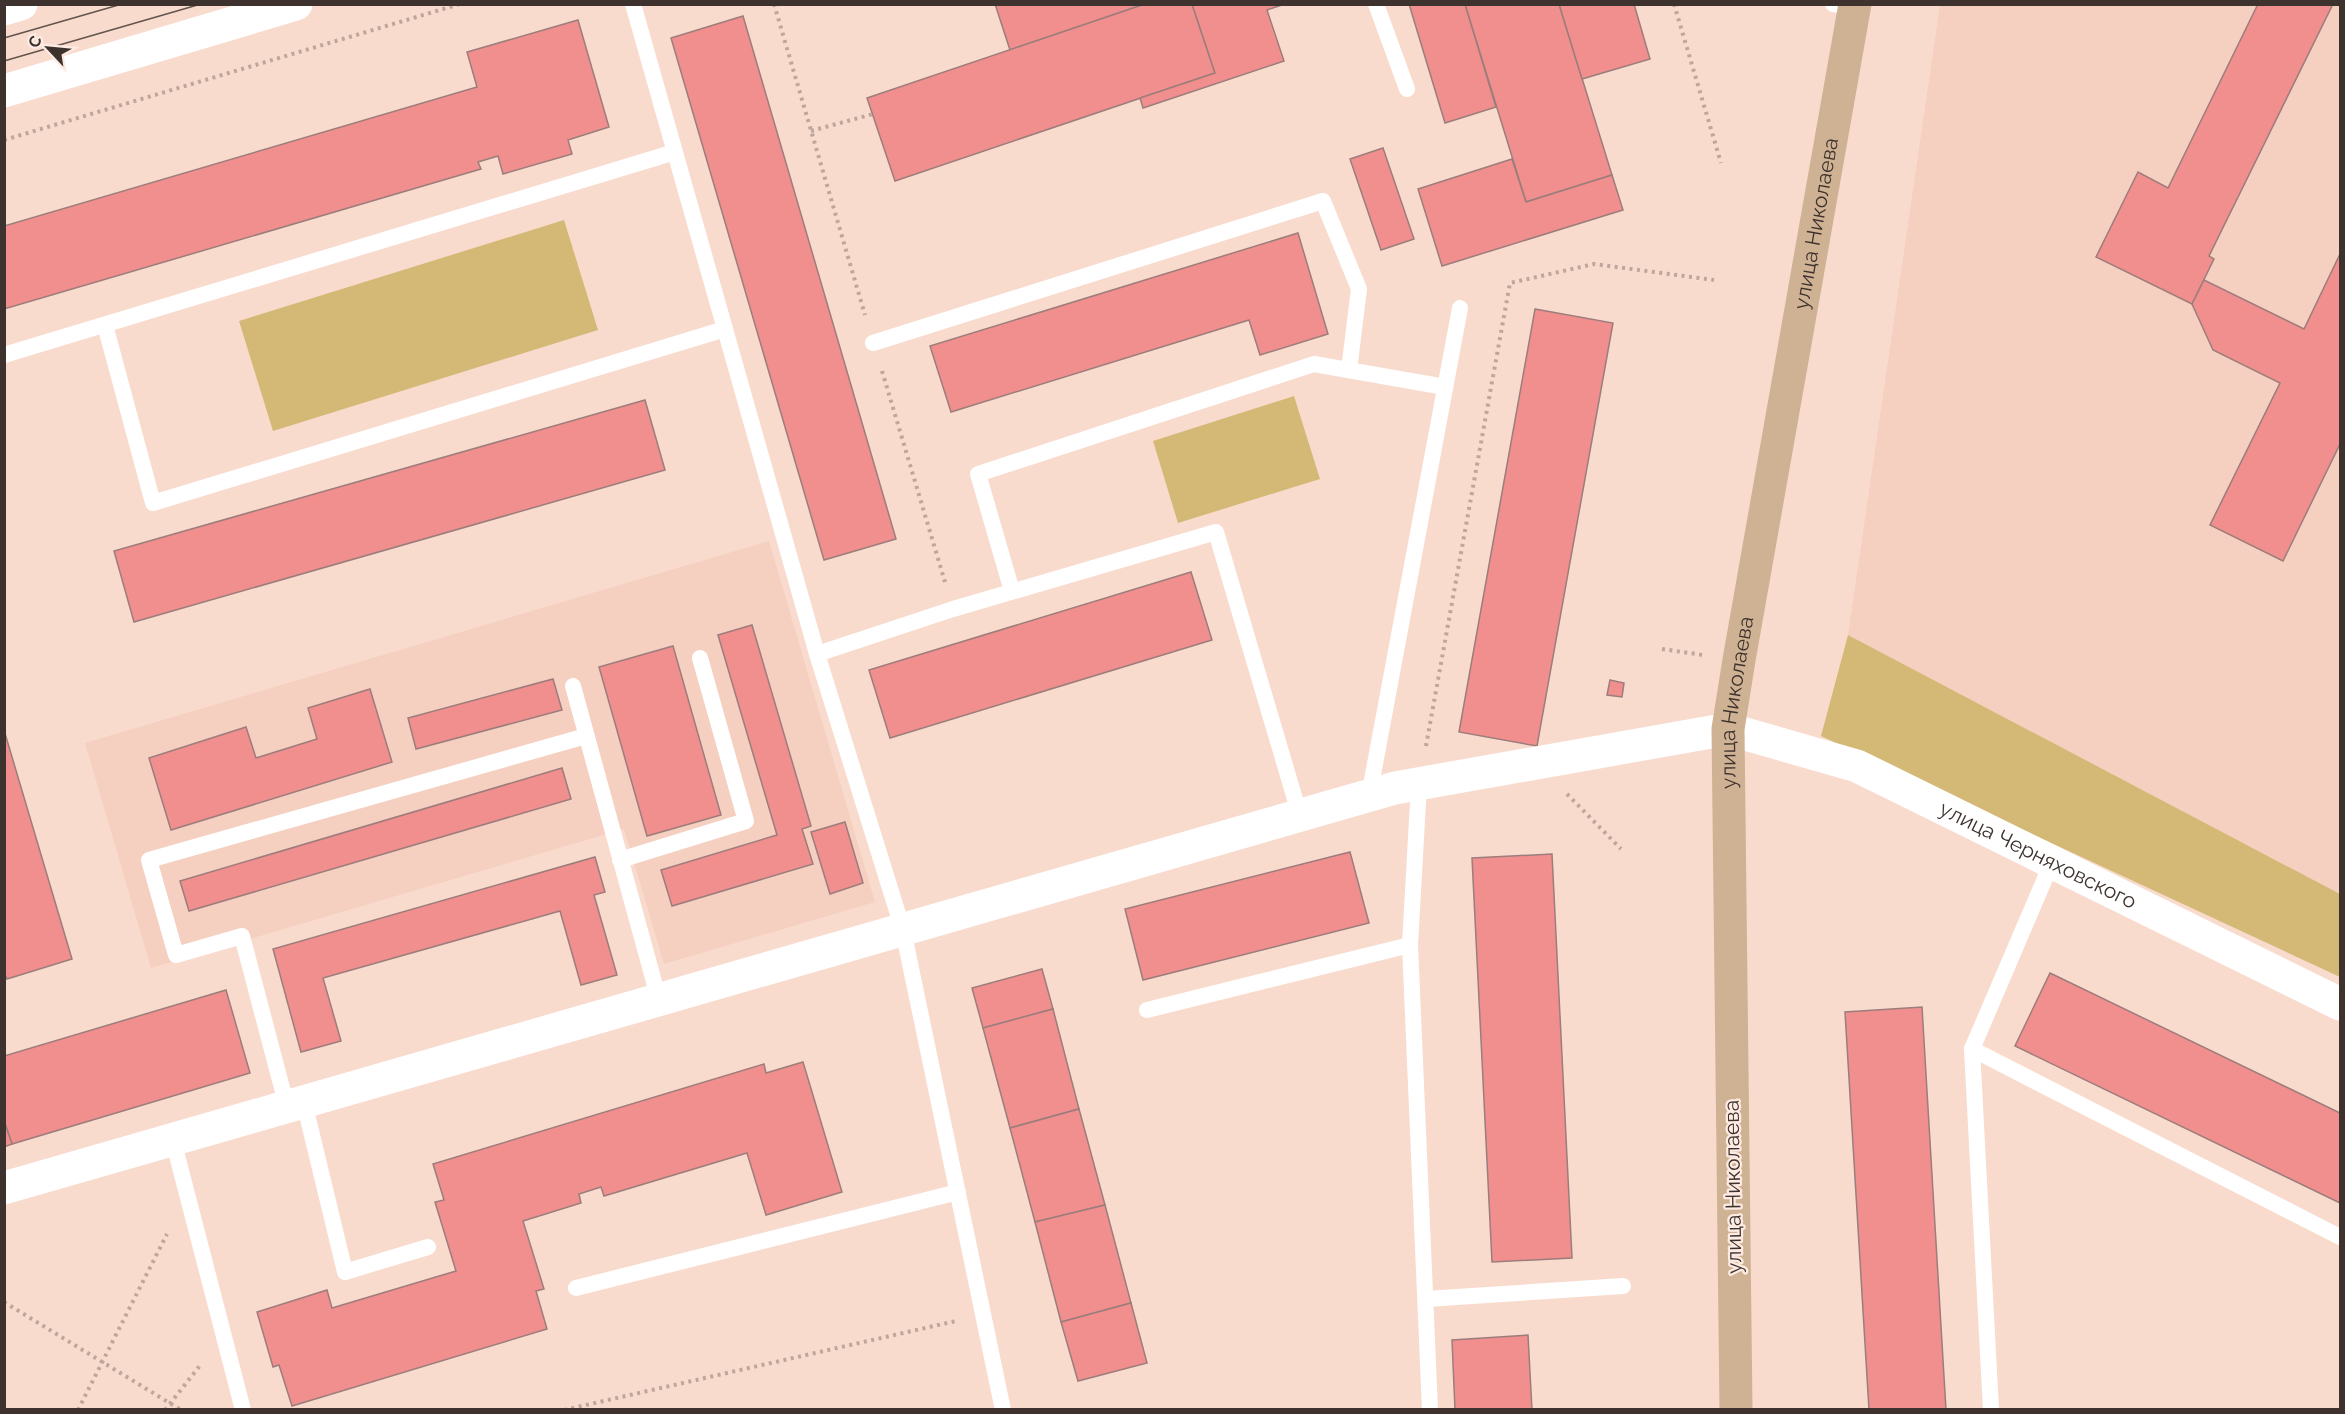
<svg xmlns="http://www.w3.org/2000/svg" width="2345" height="1414" viewBox="0 0 2345 1414" font-family="Raleway,sans-serif">
  <style>
    .built { fill: #f5cfbf }
    .green { fill: #d4b976 }
    .building { fill: #f08f8d; stroke: #9c7d7c; stroke-width: 1.5 }
    .lines { fill: none; stroke-linecap: round; stroke-linejoin: round }
    .path { stroke: #bea69c; stroke-width: 4; stroke-dasharray: 3 4.5; stroke-linecap: butt }
    .service { stroke: #fff; stroke-width: 16 }
    .minor { stroke: #fff; stroke-width: 33 }
    .tertiary { stroke: #fff; stroke-width: 33 }
    .secondary { stroke: #fff; stroke-width: 33 }
    .primary { stroke: #cfb293; stroke-width: 33 }
    .tram { stroke: #62544d; stroke-width: 1.5 }
    .labels { text-anchor: middle; stroke-width: 4.5; stroke-linejoin: round; paint-order: stroke }
    .street-label { font-size: 21px; fill: #3d322d; stroke: #feebe3 }
  </style>
  <rect width="100%" height="100%" fill="#f9dbce"/>
  <g class="built">
    <path d="M1940,5H2340V894L1848,635Z"/>
    <path d="M769,541L875,902L664,964L624,829L151,968L85,743Z"/>
  </g>
  <g class="green">
    <path d="M564,220L598,330L273,431L239,321Z"/>
    <path d="M1294,396L1320,479L1178,523L1153,441Z"/>
    <path d="M1848,635L2340,894V977L1821,736Z"/>
  </g>
  <g class="building">
    <path d="M995,4H1145L1010,50Z"/>
    <path d="M1145,4H1192L1215,73L895,181L867,98Z"/>
    <path d="M1192,4H1285L1267,10L1284,61L1143,108L1140,98L1215,73Z"/>
    <path d="M1409,4H1465L1496,107L1445,123Z"/>
    <path d="M1465,4H1559L1612,175L1526,202Z"/>
    <path d="M1559,4H1634L1650,59L1582,79Z"/>
    <path d="M2258,4H2333L2209,256L2214,259L2192,304L2096,257L2138,172L2168,188Z"/>
    <path d="M743,16L896,539L824,560L671,38Z"/>
    <path d="M578,20L609,127L568,140L572,154L503,174L498,156L478,162L481,169L4,309V226L477,87L467,52Z"/>
    <path d="M1383,148L1414,239L1381,250L1350,159Z"/>
    <path d="M1512,159L1526,202L1612,175L1623,210L1442,266L1418,189Z"/>
    <path d="M1298,233L1328,334L1260,355L1249,320L951,412L930,346Z"/>
    <path d="M2340,254V444L2283,561L2210,525L2280,383L2213,350L2192,304L2204,280L2304,329Z"/>
    <path d="M1535,309L1613,323L1537,746L1459,732Z"/>
    <path d="M645,400L665,470L134,622L114,551Z"/>
    <path d="M1191,572L1212,640L890,738L869,670Z"/>
    <path d="M752,625L811,826L802,829L813,864L672,906L661,870L777,835L718,635Z"/>
    <path d="M673,646L721,815L647,836L599,667Z"/>
    <path d="M553,679L562,710L416,749L408,718Z"/>
    <path d="M1610,680L1624,683L1622,697L1607,695Z"/>
    <path d="M370,689L392,762L171,830L149,758L246,727L256,758L317,739L308,708Z"/>
    <path d="M4,730L72,959L7,979L4,972Z"/>
    <path d="M562,768L571,799L189,911L180,881Z"/>
    <path d="M845,822L863,883L830,894L811,832Z"/>
    <path d="M1350,852L1369,923L1143,980L1125,909Z"/>
    <path d="M1552,854L1572,1258L1492,1262L1472,858Z"/>
    <path d="M595,857L605,892L594,895L617,975L581,985L560,911L323,978L341,1041L301,1052L273,949Z"/>
    <path d="M1042,969L1053,1009L983,1028L972,988Z"/>
    <path d="M2050,973L2340,1113V1203L2015,1046Z"/>
    <path d="M226,990L250,1073L12,1144L4,1121V1056Z"/>
    <path d="M1922,1007L1946,1410H1869L1845,1012Z"/>
    <path d="M1053,1009L1079,1109L1010,1128L983,1028Z"/>
    <path d="M803,1062L842,1192L766,1215L747,1153L604,1196L601,1187L579,1194L581,1203L523,1221L544,1289L536,1291L547,1329L292,1406L279,1365L273,1367L257,1312L327,1290L332,1308L456,1271L435,1202L444,1200L433,1164L764,1064L766,1073Z"/>
    <path d="M1079,1109L1105,1205L1035,1222L1010,1128Z"/>
    <path d="M4,1121L12,1144L4,1147Z"/>
    <path d="M1105,1205L1131,1303L1061,1322L1035,1222Z"/>
    <path d="M1131,1303L1147,1363L1078,1381L1061,1322Z"/>
    <path d="M1528,1335L1532,1410H1455L1452,1340Z"/>
  </g>
  <g class="lines">
    <g class="path">
      <path d="M774,4L865,315"/>
      <path d="M1674,4L1721,163"/>
      <path d="M811,131L873,114"/>
      <path d="M4,140L460,4"/>
      <path d="M882,371L945,582"/>
      <path d="M1662,649L1703,655"/>
      <path d="M1426,746L1510,283L1594,264L1714,280"/>
      <path d="M1567,794L1621,849"/>
      <path d="M4,1302L181,1410"/>
      <path d="M78,1410L167,1234"/>
      <path d="M165,1410L202,1363"/>
      <path d="M564,1410L956,1321"/>
    </g>
    <g class="service">
      <path d="M633,4L817,654L903,930L1003,1410"/>
      <path d="M1376,4L1407,89"/>
      <path d="M1833,4L1855,7"/>
      <path d="M105,325L153,503L725,329"/>
      <path d="M873,343L1323,201L1359,289L1349,370"/>
      <path d="M4,355L675,152"/>
      <path d="M1012,591L978,474L1314,364L1445,387"/>
      <path d="M817,654L953,609L1216,532L1300,816"/>
      <path d="M573,686L659,1000"/>
      <path d="M1419,784L1410,945L1430,1410"/>
      <path d="M1369,796L1460,308"/>
      <path d="M620,860L746,821L700,658"/>
      <path d="M1147,1010L1410,945"/>
      <path d="M1972,1049L2340,1237"/>
      <path d="M304,1102L345,1272L428,1247"/>
      <path d="M287,1107L242,936L176,955L149,860L586,736"/>
      <path d="M173,1140L243,1410"/>
      <path d="M576,1288L958,1192"/>
      <path d="M1426,1299L1623,1286"/>
      <path d="M1991,1410L1972,1049L2052,862"/>
    </g>
    <path class="minor" d="M4,1188L1395,788L1728,729"/>
    <path class="tertiary" id="s1" d="M1728,729L1857,766L2340,1004"/>
    <g class="secondary">
      <path d="M4,9L21,4"/>
      <path d="M4,91L296,4"/>
    </g>
    <path class="primary" id="s2" d="M1736,1410L1728,729L1739,660L1855,4"/>
    <g class="tram">
      <path d="M4,38L122,4"/>
      <path d="M4,61L201,4"/>
    </g>
  </g>
  <g class="labels">
    <g class="street-label">
      <text dy="7" stroke="none"><textPath href="#s2" startOffset="1194">улица Николаева</textPath></text>
      <text dy="7" stroke="none"><textPath href="#s2" startOffset="708">улица Николаева</textPath></text>
      <text dy="7" stroke="none"><textPath href="#s1" startOffset="336">улица Черняховского</textPath></text>
      <text transform="translate(1733 1187) rotate(-91)" y="7">улица Николаева</text>
    </g>
  </g>
  <rect width="2345" height="1414" fill="none" stroke="#3d322d" stroke-width="12"/>
  <g transform="translate(48 48) rotate(296)" stroke="#feebe3" stroke-width="4.5" paint-order="stroke">
  <path d="M0-4.5L10 22L0 15L-10 22Z" fill="#3d322d"/>
  <text y="-9" font-size="16" font-weight="bold" text-anchor="middle" fill="#3d322d">С</text>
  </g>
</svg>
